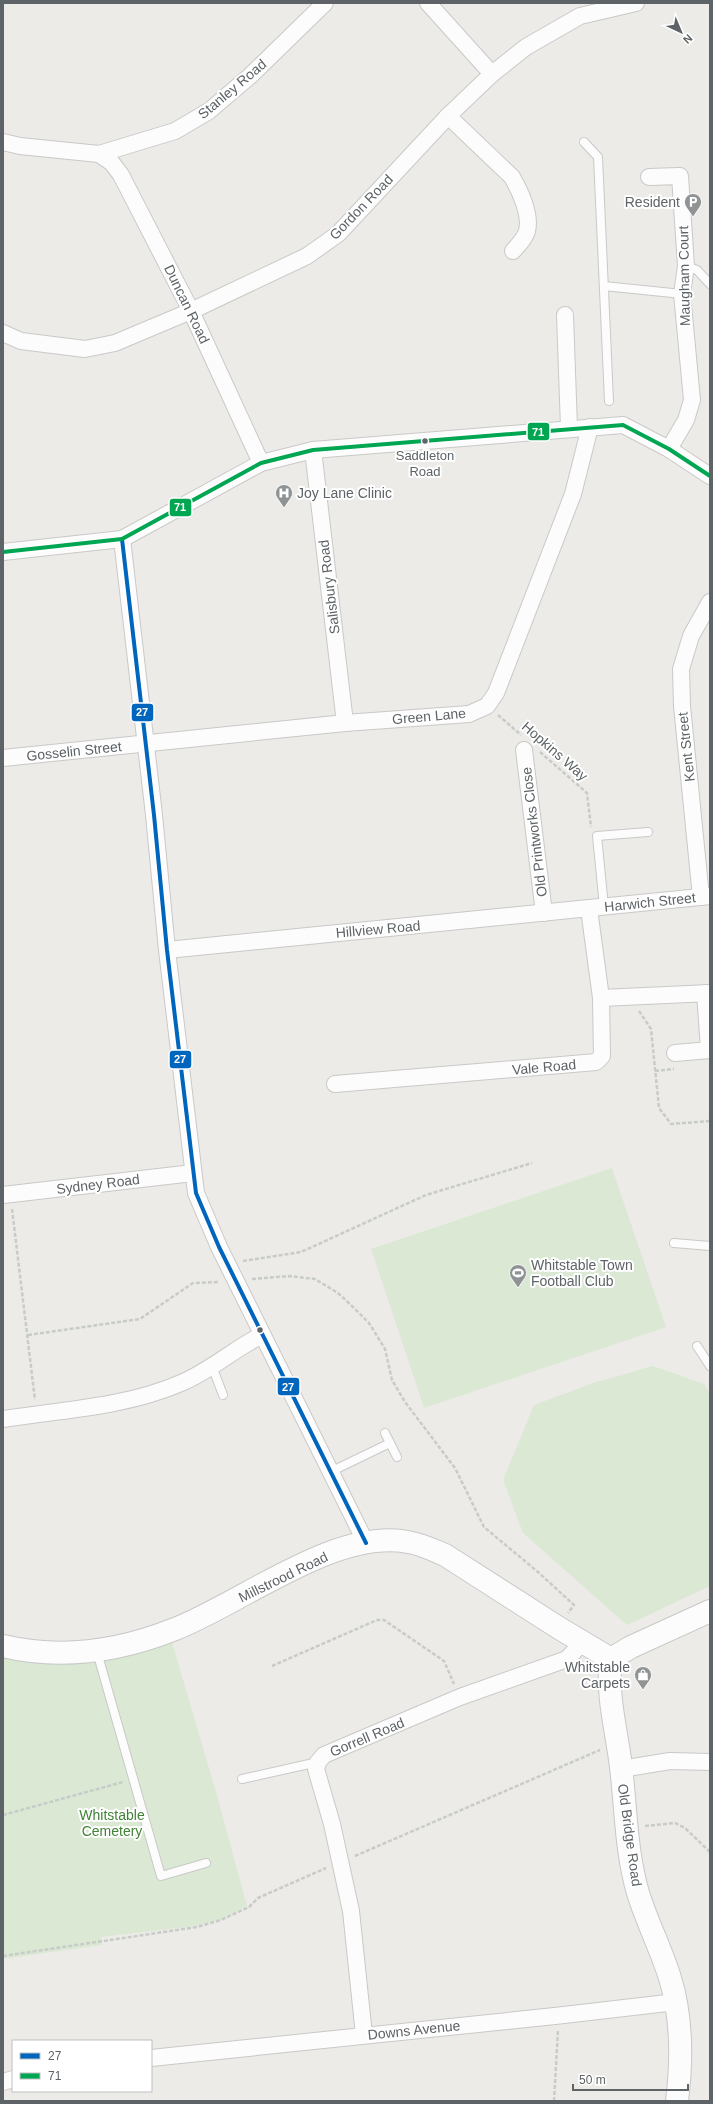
<svg xmlns="http://www.w3.org/2000/svg" width="713" height="2104" viewBox="0 0 713 2104" font-family="Arial,sans-serif">
  <style>
    .green { fill: #dae8d4 }
    .lines { fill: none; stroke-linecap: round; stroke-linejoin: round }
    .lane-casing { stroke: #c9c9c8; stroke-width: 10 }
    .street-casing { stroke: #c9c9c8; stroke-width: 18 }
    .secondary-casing { stroke: #c7c8c7; stroke-width: 24 }
    .path { stroke: #c8ccc9; stroke-width: 2.5; stroke-dasharray: 4 2; stroke-linecap: butt }
    .lane { stroke: #fcfcfc; stroke-width: 8 }
    .street { stroke: #fcfcfc; stroke-width: 16 }
    .secondary { stroke: #fcfcfc; stroke-width: 22 }
    .bus-1-casing { stroke: #fff; stroke-width: 7 }
    .bus-2-casing { stroke: #fff; stroke-width: 7 }
    .bus-1 { stroke: #0065bd; stroke-width: 4 }
    .bus-2 { stroke: #00a651; stroke-width: 4 }
    .bus-dot { fill: #5d6366; stroke: #fff; stroke-width: 1.5 }
    .labels { text-anchor: middle; stroke-width: 4; stroke-linejoin: round; paint-order: stroke }
    .bus-label { font-size: 13px; fill: #5d6366; stroke: #fff }
    .street-label { font-size: 14px; fill: #5d6366; stroke: #fff }
    .poi-label { font-size: 14px; fill: #5d6366; stroke: #fff; text-anchor: end }
    .park-label { font-size: 14px; fill: #418336; stroke: #fff }
    .line-badge { stroke: #fff; stroke-width: 1.5 }
    .badge-label { font-size: 11px; text-anchor: middle; font-weight: bold; fill: #fff }
  </style>
  <rect width="100%" height="100%" fill="#edebe8"/>
  <g class="green">
    <path d="M612,1168L666,1327L424,1408L371,1249Z"/>
    <path d="M653,1366L704,1384L710,1394V1586L627,1625L523,1533L503,1480L534,1405L593,1383Z"/>
    <path d="M171,1639L216,1792L247,1906L222,1919L195,1926L101,1937L102,1945L3,1959V1652Z"/>
  </g>
  <g class="lines">
    <defs>
      <g id="lane">
        <path d="M584,142L598,157L609,401"/>
        <path d="M686,266L697,270L710,284"/>
        <path d="M604,286L682,294"/>
        <path d="M604,907L597,836L648,832"/>
        <path d="M674,1243L710,1246"/>
        <path d="M697,1346L710,1366"/>
        <path d="M212,1366L223,1395"/>
        <path d="M385,1433L397,1457"/>
        <path d="M330,1472L390,1443"/>
        <path d="M97,1652L161,1876L206,1863"/>
        <path d="M242,1779L318,1762"/>
      </g>
      <g id="street">
        <path d="M428,3L492,74"/>
        <path d="M448,116L512,177C520,191 531,215 527,231C525,239 518,245 513,251"/>
        <path d="M3,142L20,146L99,154L175,131L209,111L250,76L325,3"/>
        <path d="M99,154L112,163L121,175L191,311L261,463"/>
        <path d="M649,177L680,176L686,266L682,294L692,400L686,420L669,449"/>
        <path d="M565,315L569,428"/>
        <path d="M3,333L21,341L85,349L115,343L191,311L307,256L338,234L448,116L492,74L526,47L580,16L636,3"/>
        <path d="M313,450L345,723"/>
        <path d="M122,539L154,815L167,950L196,1193L219,1247L366,1543"/>
        <path d="M3,552L122,539L261,463L313,450L623,425L669,449L710,476"/>
        <path d="M524,750L544,913"/>
        <path d="M3,758L345,723L469,714L487,706L496,693L573,494L590,427"/>
        <path d="M701,897L682,706L681,669L691,636L710,602"/>
        <path d="M167,950L710,896"/>
        <path d="M705,993L709,1050"/>
        <path d="M601,998L710,993"/>
        <path d="M675,1053L710,1050"/>
        <path d="M335,1084L596,1062L602,1056L601,998L589,909"/>
        <path d="M3,1195L193,1173"/>
        <path d="M3,1419C62,1410 126,1407 181,1383C210,1371 234,1349 262,1335"/>
        <path d="M621,1769L670,1761L710,1762"/>
        <path d="M364,2035L351,1911L332,1824L316,1769L318,1762L324,1755L460,1697L567,1659L582,1643"/>
        <path d="M151,2058L555,2016L676,2002"/>
        <path d="M3,2082L13,2079"/>
      </g>
      <g id="secondary">
        <path d="M3,1646C62,1660 120,1651 175,1629C242,1603 335,1528 408,1542C421,1544 433,1550 445,1555L559,1628L611,1659"/>
        <path d="M611,1659C606,1695 617,1732 621,1767C626,1809 626,1852 638,1893C647,1922 661,1949 670,1978C682,2017 682,2061 677,2101"/>
        <path d="M611,1659L631,1647L710,1611"/>
      </g>
    </defs>
    <use href="#lane" class="lane-casing"/>
    <use href="#street" class="street-casing"/>
    <use href="#secondary" class="secondary-casing"/>
    <g class="path">
      <path d="M498,715L521,735"/>
      <path d="M540,752L587,793L591,827"/>
      <path d="M639,1011L651,1029L659,1108L671,1124L710,1121"/>
      <path d="M655,1071L674,1069"/>
      <path d="M12,1209L35,1400"/>
      <path d="M243,1261L301,1252L426,1195L532,1163"/>
      <path d="M252,1279L290,1276L315,1279L338,1293L353,1307L369,1323L385,1349L392,1380L405,1402L455,1468L484,1527L538,1572L574,1605L568,1613"/>
      <path d="M28,1335L140,1319L193,1283L219,1282"/>
      <path d="M272,1666L377,1620H384L444,1661L454,1684"/>
      <path d="M3,1815L123,1782"/>
      <path d="M645,1826L675,1823L685,1828L710,1852"/>
      <path d="M355,1856L600,1750"/>
      <path d="M3,1956L197,1927L221,1920L249,1907L258,1898L326,1868"/>
      <path d="M554,2101L558,2030"/>
    </g>
    <use href="#lane" class="lane"/>
    <use href="#street" class="street"/>
    <use href="#secondary" class="secondary"/>
    <defs>
      <path id="bus-1" d="M122,539L154,815L167,950L196,1193L219,1247L366,1543"/>
      <path id="bus-2" d="M3,552L122,539L261,463L313,450L623,425L669,449L710,476"/>
    </defs>
    <use href="#bus-1" class="bus-1-casing"/>
    <use href="#bus-2" class="bus-2-casing"/>
    <use href="#bus-1" class="bus-1"/>
    <use href="#bus-2" class="bus-2"/>
  </g>
  <defs>
    <symbol id="parking-pin" viewBox="-11 -11 22 30"><path d="M0 17L-7.5 6A9.5 9.5 0 1 1 7.5 6Z" fill="#8f9394" stroke="#fff"/><path d="M-3.5-5.5H1a3.5 3.5 0 0 1 0 7H-1V5.5H-3.5ZM-1-3.4V-.6H.8a1.4 1.4 0 0 0 0-2.8Z" fill="#fff"/></symbol>
    <symbol id="hospital-pin" viewBox="-11 -11 22 30"><path d="M0 17L-7.5 6A9.5 9.5 0 1 1 7.5 6Z" fill="#8f9394" stroke="#fff"/><path d="M-5-5h3v3.5h4V-5h3V5h-3V1.5h-4V5h-3Z" fill="#fff"/></symbol>
    <symbol id="stadium-pin" viewBox="-11 -11 22 30"><path d="M0 17L-7.5 6A9.5 9.5 0 1 1 7.5 6Z" fill="#8f9394" stroke="#fff"/><path d="M0-5a6.5 5 0 1 0 0 10a6.5 5 0 1 0 0-10ZM-3.5-1.8h7v3.6h-7Z" fill="#fff"/></symbol>
    <symbol id="shop-pin" viewBox="-11 -11 22 30"><path d="M0 17L-7.5 6A9.5 9.5 0 1 1 7.5 6Z" fill="#8f9394" stroke="#fff"/><path d="M-5-2.5h2.3a2.7 3.5 0 0 1 5.4 0H5L5.5 6h-11ZM-1.5-2.5h3a1.5 2.3 0 0 0-3 0Z" fill="#fff"/></symbol>
  </defs>
  <g fill-rule="evenodd">
    <use href="#parking-pin" x="683" y="192" width="20" height="27"/>
    <use href="#hospital-pin" x="274" y="483" width="20" height="27"/>
    <use href="#stadium-pin" x="508" y="1263" width="20" height="27"/>
    <use href="#shop-pin" x="633" y="1665" width="20" height="27"/>
  </g>
  <g class="bus-dot">
    <circle cx="425" cy="441" r="3.5"/>
    <circle cx="260" cy="1330" r="3.5"/>
  </g>
  <g class="labels">
    <g class="bus-label">
      <text x="425" y="460">Saddleton<tspan x="425" dy="16">Road</tspan></text>
    </g>
    <g class="street-label">
      <text transform="translate(232 89) rotate(-40)" y="5">Stanley Road</text>
      <text transform="translate(361 207) rotate(-46)" y="5">Gordon Road</text>
      <text transform="translate(684 276) rotate(-91)" y="5">Maugham Court</text>
      <text transform="translate(187 304) rotate(64)" y="5">Duncan Road</text>
      <text transform="translate(329 587) rotate(-97)" y="5">Salisbury Road</text>
      <text transform="translate(429 716) rotate(-5)" y="5">Green Lane</text>
      <text transform="translate(686 747) rotate(-96)" y="5">Kent Street</text>
      <text transform="translate(74 751) rotate(-6)" y="5">Gosselin Street</text>
      <text transform="translate(555 751) rotate(41)" y="5">Hopkins Way</text>
      <text transform="translate(534 832) rotate(-97)" y="5">Old Printworks Close</text>
      <text transform="translate(650 902) rotate(-6)" y="5">Harwich Street</text>
      <text transform="translate(378 929) rotate(-5)" y="5">Hillview Road</text>
      <text transform="translate(544 1067) rotate(-5)" y="5">Vale Road</text>
      <text transform="translate(98 1184) rotate(-7)" y="5">Sydney Road</text>
      <text transform="translate(283 1577) rotate(-26)" y="5">Millstrood Road</text>
      <text transform="translate(367 1737) rotate(-23)" y="5">Gorrell Road</text>
      <text transform="translate(630 1835) rotate(82)" y="5">Old Bridge Road</text>
      <text transform="translate(414 2030) rotate(-6)" y="5">Downs Avenue</text>
    </g>
    <g class="poi-label">
      <text x="680" y="207">Resident</text>
      <text x="297" y="498" text-anchor="start">Joy Lane Clinic</text>
      <text x="531" y="1270" text-anchor="start">Whitstable Town<tspan x="531" dy="16">Football Club</tspan></text>
      <text x="630" y="1672">Whitstable<tspan x="630" dy="16">Carpets</tspan></text>
    </g>
    <g class="park-label">
      <text x="112" y="1820">Whitstable<tspan x="112" dy="16">Cemetery</tspan></text>
    </g>
  </g>
  <g class="line-badge">
    <rect x="527" y="422" width="23" height="19" rx="4" fill="#00a651"/>
    <rect x="169" y="498" width="23" height="19" rx="4" fill="#00a651"/>
    <rect x="131" y="703" width="23" height="19" rx="4" fill="#0065bd"/>
    <rect x="169" y="1050" width="23" height="19" rx="4" fill="#0065bd"/>
    <rect x="277" y="1377" width="23" height="19" rx="4" fill="#0065bd"/>
  </g>
  <g class="badge-label">
    <text x="538" y="436">71</text>
    <text x="180" y="511">71</text>
    <text x="142" y="716">27</text>
    <text x="180" y="1063">27</text>
    <text x="288" y="1391">27</text>
  </g>
  <rect width="713" height="2104" fill="none" stroke="#5d6366" stroke-width="8"/>
  <rect x="12" y="2040" width="140" height="52" fill="#ffffff" stroke="#bec1c2"/>
  <rect x="20" y="2053" width="20" height="6" fill="#0065bd" stroke="#bec1c2"/>
  <text x="48" y="2060" font-size="12" fill="#5d6366">27</text>
  <rect x="20" y="2073" width="20" height="6" fill="#00a651" stroke="#bec1c2"/>
  <text x="48" y="2080" font-size="12" fill="#5d6366">71</text>
  <g transform="translate(681 32) rotate(136)" stroke="#ffffff" stroke-width="3" paint-order="stroke">
  <path d="M0-3L7 15L0 10L-7 15Z" fill="#5d6366"/>
  <text y="-6" font-size="11" font-weight="bold" text-anchor="middle" fill="#5d6366">N</text>
  </g>
  <path d="M573 2084v6h115v-6" fill="none" stroke="#5d6366" stroke-width="2"/>
  <text x="579" y="2084" font-size="12" fill="#5d6366" stroke="#ffffff" stroke-width="3" paint-order="stroke">50 m</text>
</svg>
